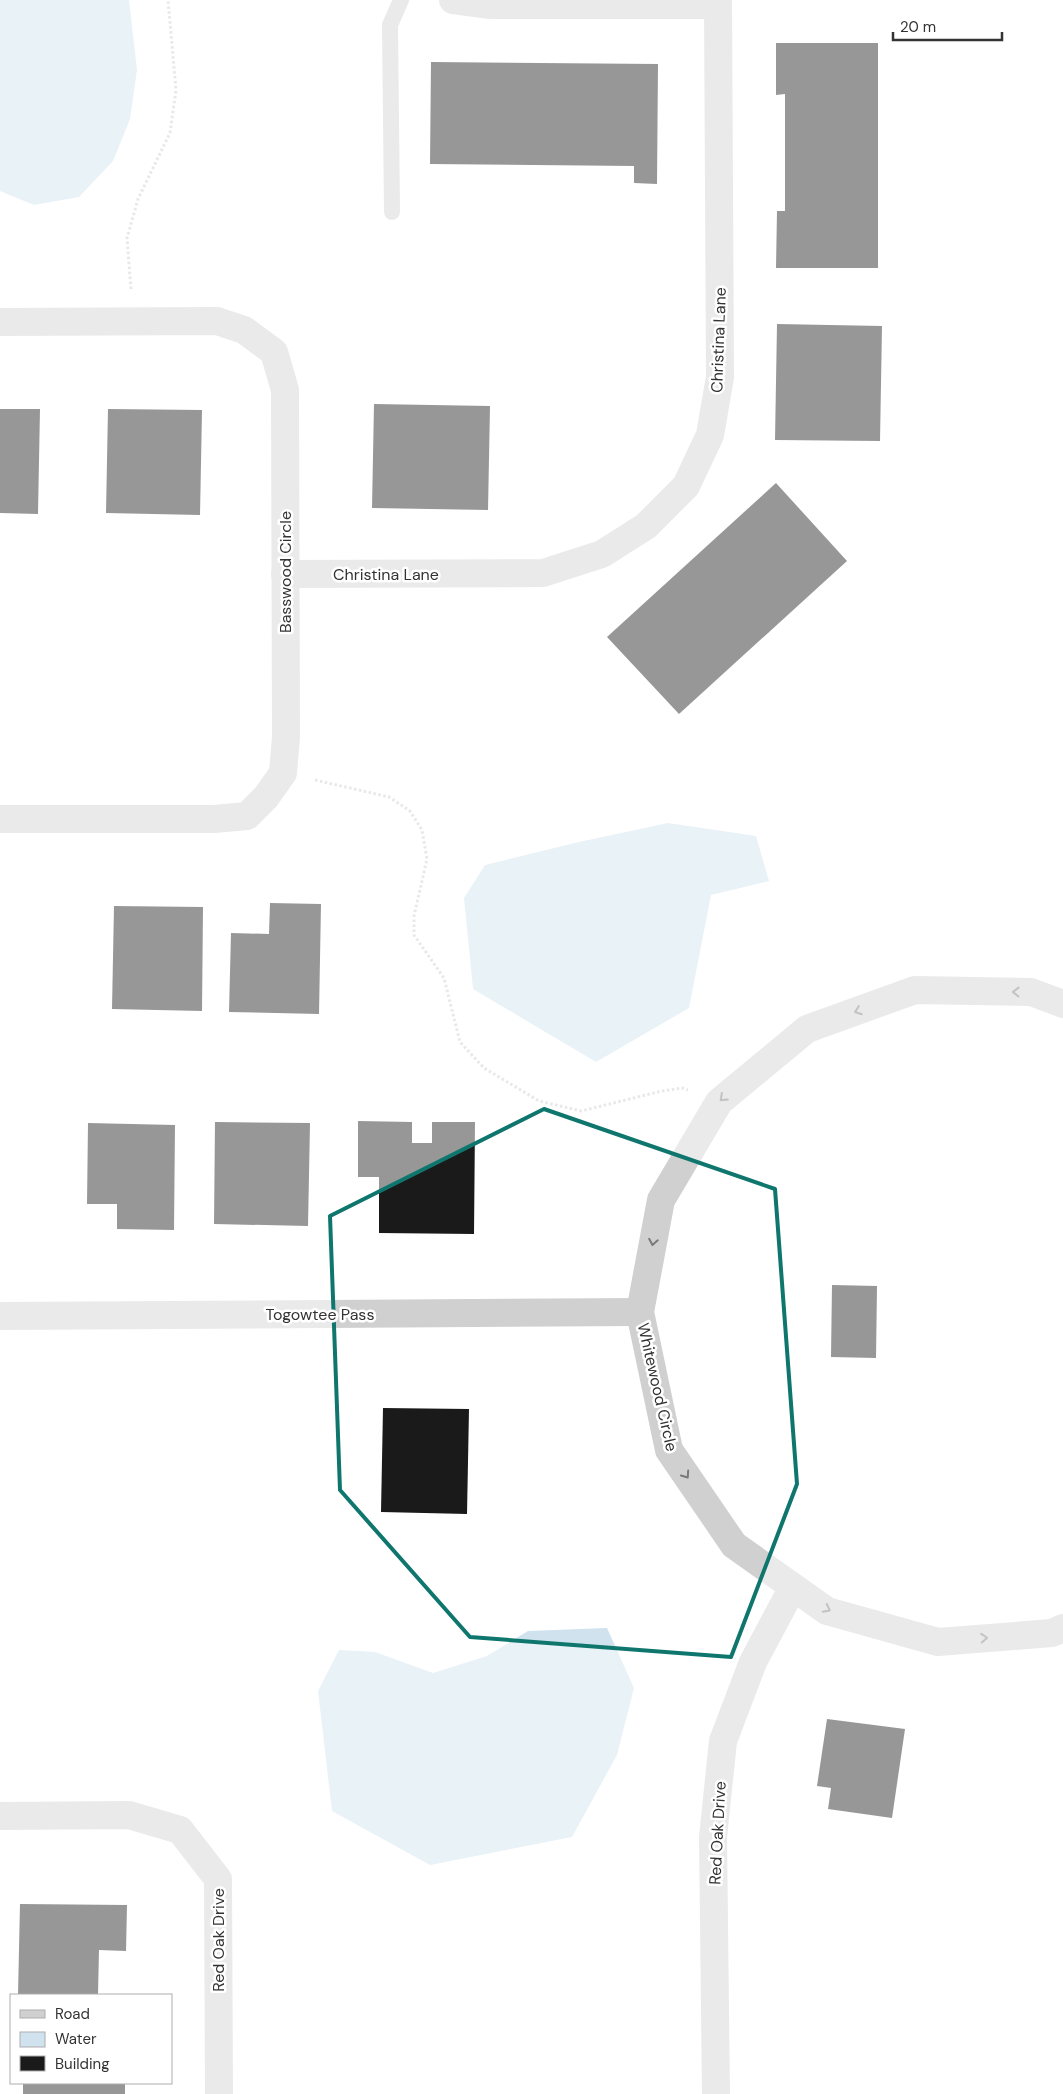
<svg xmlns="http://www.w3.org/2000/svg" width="1063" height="2094" viewBox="0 0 1063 2094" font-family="'DM Sans',sans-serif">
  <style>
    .water { fill: #cfe2ee }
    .building { fill: #1a1a1a }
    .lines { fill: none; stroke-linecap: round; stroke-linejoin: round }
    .path { stroke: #cdcdcd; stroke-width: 3; stroke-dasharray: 2.5 2.5; stroke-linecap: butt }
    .lane { stroke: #d0d0d0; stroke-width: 16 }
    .street { stroke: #d0d0d0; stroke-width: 28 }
    .oneway { stroke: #7a7a7a }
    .marked { fill: none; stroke: #0f766e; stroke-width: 4; stroke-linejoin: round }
    .labels { text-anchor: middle; stroke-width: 5; stroke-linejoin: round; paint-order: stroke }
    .street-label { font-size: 16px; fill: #333; stroke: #fff }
  </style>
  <rect width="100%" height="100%" fill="#fff"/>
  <g class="water">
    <path d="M0,0H129L137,70L130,119L113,161L79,197L34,205L0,191Z"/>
    <path d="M668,823L756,836L769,881L711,895L689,1008L596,1062L473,989L464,898L485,865L579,842Z"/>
    <path d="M607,1628L634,1688L617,1755L572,1837L430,1865L332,1811L318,1691L339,1650L375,1652L433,1673L487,1656L528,1631Z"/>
  </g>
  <g class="building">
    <path d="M776,43H878V268H776L777,211H785V94L776,95Z"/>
    <path d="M431,62L658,64L657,184L634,183V166L430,164Z"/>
    <path d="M777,324L882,326L880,441L775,440Z"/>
    <path d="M374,404L490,406L488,510L372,508Z"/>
    <path d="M0,409H40L38,514L0,513Z"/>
    <path d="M108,409L202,410L200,515L106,513Z"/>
    <path d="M776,483L847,561L679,714L607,637Z"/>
    <path d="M270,903L321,904L319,1014L229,1012L231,933L269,934Z"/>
    <path d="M114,906L203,907L202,1011L112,1009Z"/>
    <path d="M358,1121L412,1122V1143H432V1122H475L474,1234L379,1233V1177H358Z"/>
    <path d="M215,1122L310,1123L308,1226L214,1224Z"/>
    <path d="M88,1123L175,1125L174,1230L117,1229V1204H87Z"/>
    <path d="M832,1285L877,1286L876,1358L831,1357Z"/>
    <path d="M383,1408L469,1409L467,1514L381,1512Z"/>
    <path d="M827,1719L905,1729L892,1818L828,1809L831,1788L817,1786Z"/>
    <path d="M20,1904L127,1905L126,1951L99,1950L98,1995H18Z"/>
    <rect x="23" y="2083" width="102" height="11"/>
  </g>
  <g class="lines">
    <g class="path">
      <path d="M131,289L127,238L138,199L170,133L176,90L168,0"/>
      <path d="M315,780L389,797L410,811L422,830L427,859L414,916V935L444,978L460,1042L484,1068L539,1101L581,1111L662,1091L682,1088L688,1090"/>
    </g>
    <path class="lane" d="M392,212L390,25L401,0"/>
    <g class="street">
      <path d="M453,0L491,5H718"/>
      <path d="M0,322L217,321L244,330L274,352L285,390L286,737L283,773L266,797L247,816L214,819H0"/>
      <path d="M285,574L543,573L602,554L646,526L686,486L710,435L720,377L718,0"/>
      <path d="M1063,1004L1031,992L915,990L807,1029L719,1102L661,1200L640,1312L669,1450L734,1545L827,1611L938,1642L1052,1633L1063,1628"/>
      <path d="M0,1316L640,1312"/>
      <path d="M0,1816L129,1815L180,1830L218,1879L219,2094"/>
      <path d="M716,2094L713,1837L723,1741L753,1662L793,1587"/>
    </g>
  </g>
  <defs><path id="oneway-chevron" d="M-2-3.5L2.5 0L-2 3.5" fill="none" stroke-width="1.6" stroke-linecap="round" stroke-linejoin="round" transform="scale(1.25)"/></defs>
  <g class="oneway">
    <use href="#oneway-chevron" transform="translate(1016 992) rotate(-179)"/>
    <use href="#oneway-chevron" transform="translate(858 1011) rotate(160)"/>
    <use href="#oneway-chevron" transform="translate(723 1098) rotate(137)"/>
    <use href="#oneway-chevron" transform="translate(653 1242) rotate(100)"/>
    <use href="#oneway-chevron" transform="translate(686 1475) rotate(55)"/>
    <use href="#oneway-chevron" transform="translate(827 1609) rotate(27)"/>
    <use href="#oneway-chevron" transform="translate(984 1638) rotate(-4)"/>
  </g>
  <path d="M0 0H1063V2094H0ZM544,1109L775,1189L797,1484L731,1657L470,1637L340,1490L330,1216Z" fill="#fff" fill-opacity=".55" fill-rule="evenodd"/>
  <path class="marked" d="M544,1109L775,1189L797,1484L731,1657L470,1637L340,1490L330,1216Z"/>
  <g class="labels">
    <g class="street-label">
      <text transform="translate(718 340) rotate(-88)" y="6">Christina Lane</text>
      <text transform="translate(285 572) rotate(-90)" y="6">Basswood Circle</text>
      <text x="386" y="580">Christina Lane</text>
      <text x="320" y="1320">Togowtee Pass</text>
      <text transform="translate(658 1387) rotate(77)" y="6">Whitewood Circle</text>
      <text transform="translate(717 1833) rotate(-87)" y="6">Red Oak Drive</text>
      <text transform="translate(218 1940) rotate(-90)" y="6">Red Oak Drive</text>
    </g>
  </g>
  <rect x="10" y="1994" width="162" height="90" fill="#ffffff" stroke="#adadad"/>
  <rect x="20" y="2010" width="25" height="8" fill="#d0d0d0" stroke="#adadad"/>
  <text x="55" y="2019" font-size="15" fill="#333333">Road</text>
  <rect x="20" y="2032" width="25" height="15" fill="#cfe2ee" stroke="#adadad"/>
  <text x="55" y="2044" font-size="15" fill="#333333">Water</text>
  <rect x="20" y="2056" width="25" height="15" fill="#1a1a1a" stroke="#adadad"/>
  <text x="55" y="2069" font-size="15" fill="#333333">Building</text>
  <path d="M893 32v8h109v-8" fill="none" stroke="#333333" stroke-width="2.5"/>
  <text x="900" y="32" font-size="15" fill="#333333" stroke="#ffffff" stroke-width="4" paint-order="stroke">20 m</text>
</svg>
